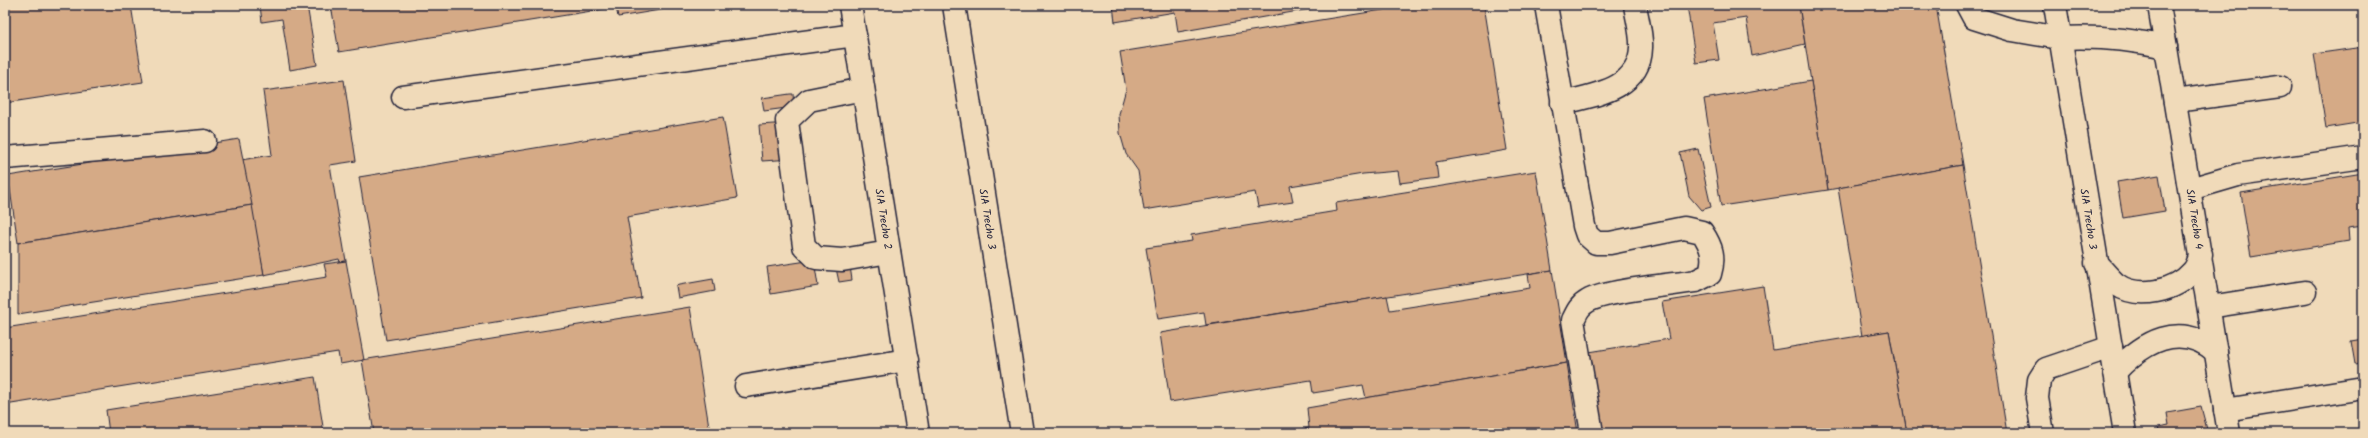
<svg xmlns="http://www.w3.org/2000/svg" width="2368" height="438" viewBox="0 0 2368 438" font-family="Kalam,sans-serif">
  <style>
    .building { fill: #d5aa86; stroke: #22223b }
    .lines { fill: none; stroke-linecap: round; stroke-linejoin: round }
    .minor-casing { stroke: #22223b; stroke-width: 25 }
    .major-casing { stroke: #22223b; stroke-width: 25 }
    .minor { stroke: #f0dab9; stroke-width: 22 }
    .major { stroke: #f0dab9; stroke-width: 22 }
    .labels { text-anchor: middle; stroke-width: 3; stroke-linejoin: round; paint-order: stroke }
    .street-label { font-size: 11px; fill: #22223b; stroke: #f0dab9 }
  </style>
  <rect width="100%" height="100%" fill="#f0dab9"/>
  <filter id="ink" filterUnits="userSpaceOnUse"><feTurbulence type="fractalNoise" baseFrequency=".025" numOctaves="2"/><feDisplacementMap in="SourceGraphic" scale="8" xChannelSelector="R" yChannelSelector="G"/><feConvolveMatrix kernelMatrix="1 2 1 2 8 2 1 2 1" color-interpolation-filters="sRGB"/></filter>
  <g filter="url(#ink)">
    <g class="building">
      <path d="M5,5H131L143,82L5,103Z"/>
      <path d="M260,5H307L317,65L290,70L282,19L262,22Z"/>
      <path d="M331,5H690L618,17L616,7L339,52Z"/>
      <path d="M1113,5H1333L1178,32L1175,12L1115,22Z"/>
      <path d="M1414,5H1484L1507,150L1436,162L1438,178L1400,183L1398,171L1363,174L1290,186L1293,202L1258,207L1255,192L1144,210L1138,171L1126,154L1120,133L1119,114L1126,89L1120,52Z"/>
      <path d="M1687,5H1799L1805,44L1752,56L1746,18L1713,23L1719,60L1696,63Z"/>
      <path d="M1799,5H1936L1963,165L1828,190Z"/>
      <path d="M2363,47V122L2326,128L2314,54Z"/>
      <path d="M344,80L356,161L330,165L346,261L340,262L339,259L264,275L241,160L272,155L263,91Z"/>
      <path d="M1811,81L1828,190L1721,206L1704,99Z"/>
      <path d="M790,94H793L794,107L764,111L762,98Z"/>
      <path d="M723,117L737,198L627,217L641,298L386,340L359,177Z"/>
      <path d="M789,123L792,159L762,161L759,125Z"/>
      <path d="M239,139L252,205L18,243L8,176Z"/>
      <path d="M1698,149L1711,207L1701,210L1689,196L1680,153Z"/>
      <path d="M1963,165L2007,433H1907L1889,331L1862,336L1838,188Z"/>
      <path d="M1536,171L1552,270L1206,325L1204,312L1158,319L1146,248L1192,241L1191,235L1337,211L1336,203Z"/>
      <path d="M2363,173V226L2348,228L2349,241L2251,257L2241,193Z"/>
      <path d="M2159,175L2165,211L2123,218L2117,182Z"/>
      <path d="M252,205L264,275L18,314V243Z"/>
      <path d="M814,260L818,286L771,294L767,267Z"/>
      <path d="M346,261L364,360L340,364L338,352L5,405V328L327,277L324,264Z"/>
      <path d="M850,266L852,280L839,282L836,268Z"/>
      <path d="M1552,270L1567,363L1366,398L1363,385L1313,393L1311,380L1170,402L1160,333L1387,296L1390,310L1530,288L1528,274Z"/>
      <path d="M713,279L715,291L678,298L676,286L679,285Z"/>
      <path d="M1763,286L1773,350L1889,331L1907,433H1603L1589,352L1669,339L1662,302Z"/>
      <path d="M690,307L710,433H374L362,360Z"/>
      <path d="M2363,339V363L2355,364L2351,341Z"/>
      <path d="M1567,363L1578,433H1280L1309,428L1307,408Z"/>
      <path d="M315,377L324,433H109L106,410Z"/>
      <path d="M2201,407L2208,433H2160L2158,427L2169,425L2167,413Z"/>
    </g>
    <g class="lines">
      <defs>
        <g id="minor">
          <path d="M1546,5L1584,226L1587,235L1596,243H1610L1684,228L1702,232C1712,247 1715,257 1710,274L1696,281C1671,285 1607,290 1588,301C1579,306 1577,312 1573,320L1592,433"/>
          <path d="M1967,5L1974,18L2012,30L2060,38"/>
          <path d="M863,89L809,100L787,121L804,246L816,258L842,260L889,252"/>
          <path d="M403,97L855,35"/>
          <path d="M2175,101L2280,87"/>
          <path d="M1562,103C1595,95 1640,89 1641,48C1642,34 1637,19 1635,5"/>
          <path d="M5,158L205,141"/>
          <path d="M2190,189L2238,175L2363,157"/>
          <path d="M2209,307L2305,292"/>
          <path d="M746,386L907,360"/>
          <path d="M2225,410L2363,388"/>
          <path d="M2043,433L2037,398L2039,380L2046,369L2111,347"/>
        </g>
        <g id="major">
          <path d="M850,5L918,433"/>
          <path d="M954,5L1022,433"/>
          <path d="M2055,5L2125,433"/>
          <path d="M2159,5L2229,433"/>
          <path d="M2060,38C2097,36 2130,39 2166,47"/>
          <path d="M2096,263C2103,270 2109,278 2116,284C2138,300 2176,291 2193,271C2197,267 2199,259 2201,254"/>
          <path d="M2115,372C2143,342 2180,320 2216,352"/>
        </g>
      </defs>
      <use href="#minor" class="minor-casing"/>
      <use href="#major" class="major-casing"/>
      <use href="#minor" class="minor"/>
      <use href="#major" class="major"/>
    </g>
  </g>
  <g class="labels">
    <g class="street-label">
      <text transform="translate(884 219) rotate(81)" y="4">SIA Trecho 2</text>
      <text transform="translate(988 219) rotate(81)" y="4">SIA Trecho 3</text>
      <text transform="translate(2089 219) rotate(81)" y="4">SIA Trecho 3</text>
      <text transform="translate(2195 219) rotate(81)" y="4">SIA Trecho 4</text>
    </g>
  </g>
  <rect width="2368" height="438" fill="none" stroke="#f0dab9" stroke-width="20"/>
  <rect x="10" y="10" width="2348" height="418" fill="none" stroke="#22223b" stroke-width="1.5" filter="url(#ink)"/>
</svg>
